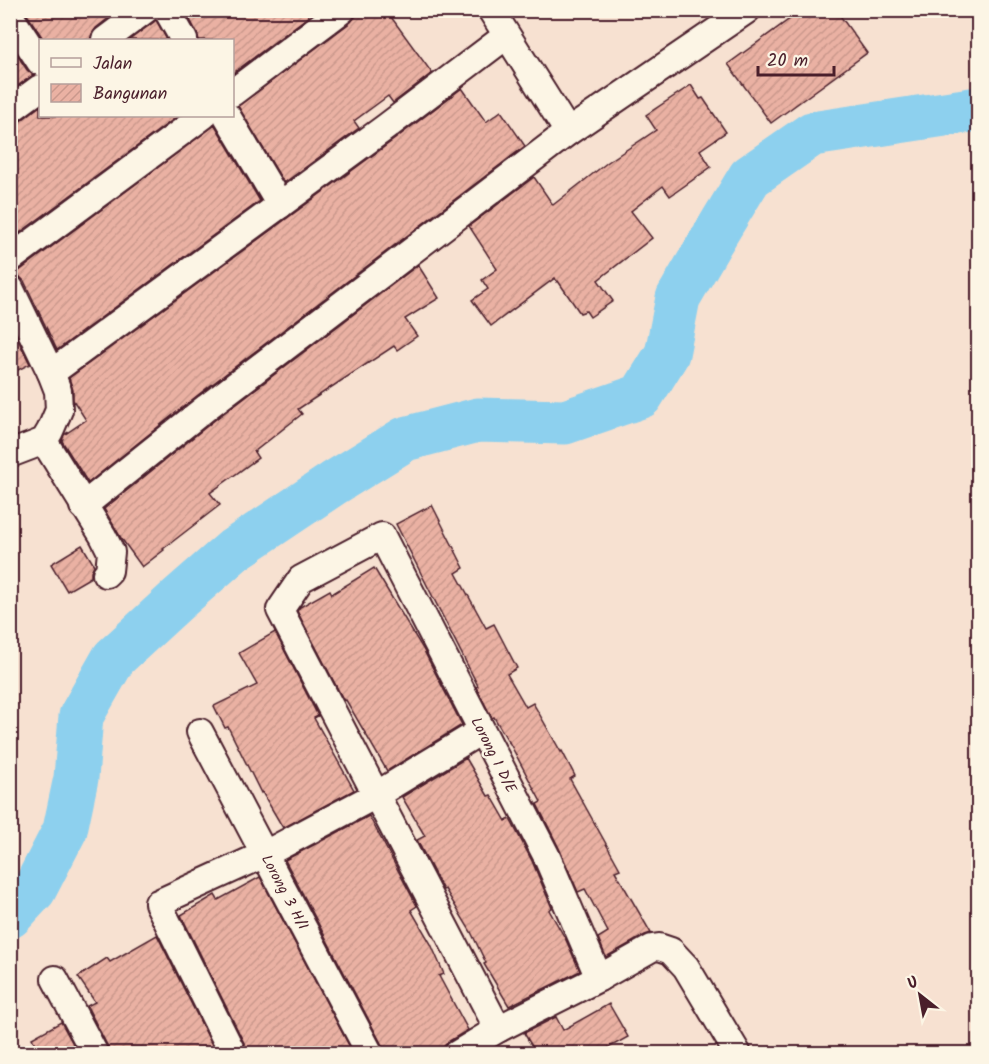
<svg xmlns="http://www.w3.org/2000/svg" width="989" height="1064" viewBox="0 0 989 1064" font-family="Kalam,sans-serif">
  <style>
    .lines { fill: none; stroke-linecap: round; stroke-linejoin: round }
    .river { stroke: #8dd0ee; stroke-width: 45 }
    .building { fill: url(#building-hatch); stroke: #4a1f2b; stroke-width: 1.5 }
    .street-casing { stroke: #4a1f2b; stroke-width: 30 }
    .street { stroke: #fcf5e5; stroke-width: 26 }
    .labels { text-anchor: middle; stroke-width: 5; stroke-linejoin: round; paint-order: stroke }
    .street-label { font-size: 15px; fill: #4a1f2b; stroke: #fcf5e5 }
  </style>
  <defs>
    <pattern id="building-hatch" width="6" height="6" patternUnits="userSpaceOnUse" patternTransform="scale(1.5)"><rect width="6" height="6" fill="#eab1a3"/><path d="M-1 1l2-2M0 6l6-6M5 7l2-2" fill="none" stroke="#ca988c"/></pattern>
  </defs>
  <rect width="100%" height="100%" fill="#f7e1d1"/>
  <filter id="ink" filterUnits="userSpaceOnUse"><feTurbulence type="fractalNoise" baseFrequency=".0167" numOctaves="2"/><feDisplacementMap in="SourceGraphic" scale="12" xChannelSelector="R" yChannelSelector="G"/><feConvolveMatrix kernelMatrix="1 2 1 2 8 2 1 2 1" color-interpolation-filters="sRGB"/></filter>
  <g filter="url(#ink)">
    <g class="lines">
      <path class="river" d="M10,916L34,890L65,830L76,778L81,716L114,658L177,600L234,550L334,483L405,439L478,420L565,422L641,396L667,354L678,298L710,243L750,177L812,134L978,109"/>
    </g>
    <g class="building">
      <path d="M24,10H119L96,28L92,34L90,40H44Z"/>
      <path d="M185,10H306L309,16L232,74V40H199L197,33Z"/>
      <path d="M357,10H386L432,73L393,103L388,96L354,121L359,128L284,183L238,106L351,22L356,16Z"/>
      <path d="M802,10H836L867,53L771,123L728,64Z"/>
      <path d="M156,20L167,40H129L154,22Z"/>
      <path d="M10,44L27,70L33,75L10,91Z"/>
      <path d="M691,85L700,99L703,98L726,132L700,150L711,167L670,196L663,186L631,211L652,238L598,280L613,301L590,317L586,311L580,313L558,281L557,282L555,278L491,326L472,300L488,289L482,280L497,269L469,226L534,177L553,205L608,162L656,130L646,115Z"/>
      <path d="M462,88L486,122L501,111L525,146L198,395L88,483L62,441L64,435L86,420L73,400V390L69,378L395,139Z"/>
      <path d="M40,106V116H178L10,240V125L19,122Z"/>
      <path d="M215,125L260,201L57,350L24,281L19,276L13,274L19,271Z"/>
      <path d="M418,265L439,298L405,319L417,336L397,350L394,346L298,409L302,414L254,452L258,458L210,493L220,505L163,549L164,550L142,567L121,538L104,509L216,419Z"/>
      <path d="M10,324L30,364L10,374Z"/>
      <path d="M432,505L464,568L456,573L486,628L494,624L517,668L507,674L526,707L533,703L561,752L562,751L575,776L570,779L620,869L615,871L651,933L645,935L606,957L598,938L608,932L585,889L578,892L559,848L537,804L541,802L508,740V741L494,717L492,718L476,687L478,686L396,524Z"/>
      <path d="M82,545L94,565L91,571V577L67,591L51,564Z"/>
      <path d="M374,568L423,649L462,725L387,771L346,700L344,701L297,611L300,607L330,590L332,594Z"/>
      <path d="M275,632L318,716L314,718L354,790L283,828L262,792L261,793L228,727L225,728L214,706L257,685L239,653Z"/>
      <path d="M466,758L488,796L491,795L506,821L510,819L532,861L552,908L549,910L565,938L580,971L509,1006L484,964L486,963L471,932L445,889L443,890L417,840L425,836L402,797Z"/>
      <path d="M369,816L417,906L411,910L431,944L444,974L439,976L468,1030L449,1041L444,1046L443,1051L437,1053H385L383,1047L285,860Z"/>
      <path d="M260,877L353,1053H248L246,1047L181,915L215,895L218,900Z"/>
      <path d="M157,935L216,1053H110L108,1047L87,1006L95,1002L78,977L107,958L110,962Z"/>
      <path d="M609,1004L628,1037L599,1053H536L524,1033L556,1017L563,1030Z"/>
      <path d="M61,1022L78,1053H40L32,1038Z"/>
    </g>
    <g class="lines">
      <defs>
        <g id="street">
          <path d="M167,10L184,40"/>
          <path d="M491,10L568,132"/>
          <path d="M10,16L40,62"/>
          <path d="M105,40L145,10"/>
          <path d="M232,93L342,10"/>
          <path d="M10,110L40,88"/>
          <path d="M227,116L280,205"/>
          <path d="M10,259L203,116"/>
          <path d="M10,288L51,373L58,391L59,410L50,431L44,441L10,454"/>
          <path d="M51,373L386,127L506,36"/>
          <path d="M44,441L103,536L111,552L109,571L106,574"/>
          <path d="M83,506L207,407L568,132L747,10"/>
          <path d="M200,732L370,1054"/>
          <path d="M55,979L95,1054"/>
          <path d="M498,1029L280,610L301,579L382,536L546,855L599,978"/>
          <path d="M233,1054L158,903L265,854L376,795L481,731"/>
          <path d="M457,1054L498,1029L599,978L652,948L659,947L671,951L686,967L738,1054"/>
        </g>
      </defs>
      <use href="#street" class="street-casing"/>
      <use href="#street" class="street"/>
    </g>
  </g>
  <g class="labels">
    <g class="street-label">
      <text transform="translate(494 755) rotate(63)" y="5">Lorong 1 D/E</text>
      <text transform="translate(285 892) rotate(62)" y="5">Lorong 3 H/I</text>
    </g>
  </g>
  <rect width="989" height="1064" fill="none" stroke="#fcf5e5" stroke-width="36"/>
  <rect x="18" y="18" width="953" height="1028" fill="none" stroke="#4a1f2b" stroke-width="2" filter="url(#ink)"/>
  <rect x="39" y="39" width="195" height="78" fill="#fcf5e5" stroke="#b59f9b" stroke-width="1.5"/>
  <rect x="51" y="58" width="30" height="9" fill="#fcf5e5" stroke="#b59f9b" stroke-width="1.5"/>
  <text x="93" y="69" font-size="18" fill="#4a1f2b">Jalan</text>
  <rect x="51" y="84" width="30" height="18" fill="url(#building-hatch)" stroke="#b59f9b" stroke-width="1.5"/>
  <text x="93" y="99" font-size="18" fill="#4a1f2b">Bangunan</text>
  <g transform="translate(920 995) rotate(329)" stroke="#fcf5e5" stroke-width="4.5" paint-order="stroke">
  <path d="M0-4.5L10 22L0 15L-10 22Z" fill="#4a1f2b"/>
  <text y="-9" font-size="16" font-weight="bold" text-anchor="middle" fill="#4a1f2b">U</text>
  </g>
  <path d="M758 66v9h76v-9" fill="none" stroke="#4a1f2b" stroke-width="3"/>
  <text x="767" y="66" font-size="18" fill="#4a1f2b" stroke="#fcf5e5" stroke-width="4.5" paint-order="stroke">20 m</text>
</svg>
